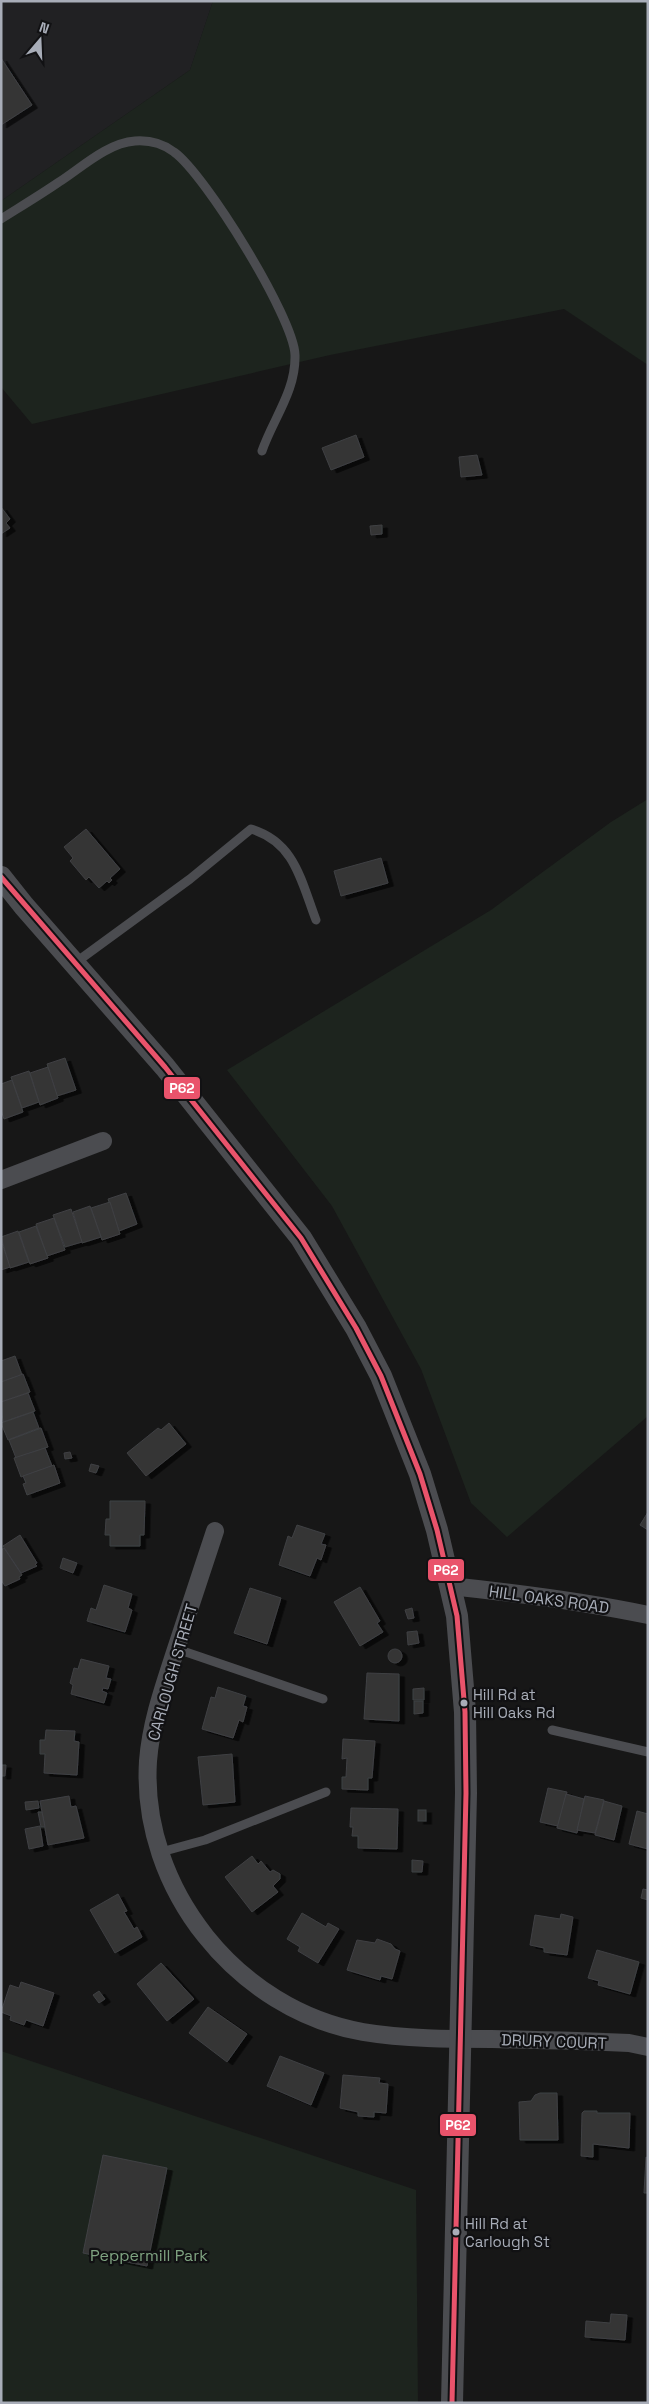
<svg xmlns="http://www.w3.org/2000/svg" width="649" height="2404" viewBox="0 0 649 2404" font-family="'Space Grotesk',sans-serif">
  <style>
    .built { fill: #212123 }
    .green { fill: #1d241e }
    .building { fill: #353536; stroke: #3f4043; filter: url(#shadow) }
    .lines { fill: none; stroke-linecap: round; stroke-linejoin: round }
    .service { stroke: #4b4c50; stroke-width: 9 }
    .minor { stroke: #4b4c50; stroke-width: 18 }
    .tertiary { stroke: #4b4c50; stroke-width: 22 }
    .bus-1-casing { stroke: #111113; stroke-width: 9 }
    .bus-1 { stroke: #e9536b; stroke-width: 5 }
    .bus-dot { fill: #a8adb8; stroke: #111113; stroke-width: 2 }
    .labels { text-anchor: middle; stroke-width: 4.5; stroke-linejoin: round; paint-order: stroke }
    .bus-label { font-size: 15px; fill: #a8adb8; stroke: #111113; text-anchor: start }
    .street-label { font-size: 16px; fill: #a8adb8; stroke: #111113 }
    .park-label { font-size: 16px; fill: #7fa381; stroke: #111113 }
    .line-badge { stroke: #111113; stroke-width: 2 }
    .badge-label { font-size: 14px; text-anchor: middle; font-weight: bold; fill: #fff }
  </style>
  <defs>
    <filter id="shadow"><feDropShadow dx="5.5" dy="3" stdDeviation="0" flood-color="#0009"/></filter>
  </defs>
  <rect width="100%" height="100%" fill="#171717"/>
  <path class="built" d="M1,1H213L190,70L1,201Z"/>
  <g class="green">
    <path d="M213,1H648V365L564,309L330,355L32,424L1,387V201L190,70Z"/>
    <path d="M648,799V1416L507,1537L471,1503L421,1369L332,1206L227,1070L491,910L611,822Z"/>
    <path d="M1,2051L416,2190L418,2403H1Z"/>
  </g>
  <g class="building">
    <path d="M1,58L32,105L1,125Z"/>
    <path d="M356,435L364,457L331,470L322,448Z"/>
    <path d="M477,455L482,475L461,477L459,457Z"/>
    <path d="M1,507L10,519L6,523L10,528L1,534Z"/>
    <path d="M382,525V534L371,535L370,526Z"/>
    <path d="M86,829L120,869L110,878L112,880L109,883L107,881L99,888L89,877L86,880L70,861L73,858L64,847Z"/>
    <path d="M381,858L388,883L341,896L334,871Z"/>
    <path d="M65,1058L76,1090L57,1096L47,1064Z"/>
    <path d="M48,1067L58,1098L40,1105L30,1073Z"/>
    <path d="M29,1071L39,1102L22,1108L11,1077Z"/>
    <path d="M12,1080L23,1112L4,1119L1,1110V1084Z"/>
    <path d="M126,1193L137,1224L119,1231L108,1199Z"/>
    <path d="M110,1202L120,1234L102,1240L91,1208Z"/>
    <path d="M90,1206L101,1237L82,1243L73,1212Z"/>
    <path d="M71,1209L82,1242L65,1247L53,1215Z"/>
    <path d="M54,1218L65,1250L47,1256L36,1224Z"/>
    <path d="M36,1226L48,1258L30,1264L19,1232Z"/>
    <path d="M18,1231L29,1262L10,1268L1,1237Z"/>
    <path d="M1,1240L10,1267L1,1270Z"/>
    <path d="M15,1356L22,1375L1,1382V1361Z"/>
    <path d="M23,1374L30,1392L1,1402V1382Z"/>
    <path d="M28,1393L35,1411L3,1422L1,1402Z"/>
    <path d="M33,1412L39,1428L8,1440L1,1423Z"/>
    <path d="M169,1423L186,1444L146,1476L127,1453L158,1428L161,1430Z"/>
    <path d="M41,1428L48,1447L16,1458L9,1440Z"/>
    <path d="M45,1448L52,1466L21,1477L14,1458Z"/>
    <path d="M70,1452L72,1458L65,1459L64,1453Z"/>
    <path d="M91,1464L99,1466L96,1473L89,1471Z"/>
    <path d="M54,1465L60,1483L27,1495L23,1484L26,1483L23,1476Z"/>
    <path d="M110,1501H145L144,1535H140V1546H110V1535H105L106,1519H110Z"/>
    <path d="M648,1512V1530L640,1525Z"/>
    <path d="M297,1525L325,1534L321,1544L326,1545L321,1560L317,1558L310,1576L279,1565L288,1536L292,1538Z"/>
    <path d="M20,1535L37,1563L35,1564L37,1566L21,1573L3,1546Z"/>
    <path d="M4,1548L22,1575L19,1577L20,1579L5,1586L1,1580V1550Z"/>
    <path d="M63,1558L77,1563L73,1573L60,1568Z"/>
    <path d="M104,1585L132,1594L128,1608L132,1610L125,1632L87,1621L91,1608L96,1610Z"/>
    <path d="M360,1587L380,1621L377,1623L383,1632L360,1646L334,1602Z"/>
    <path d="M250,1588L281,1598L267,1644L234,1633Z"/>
    <path d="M412,1608L414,1618L408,1619L405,1610Z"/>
    <path d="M417,1631L419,1643L408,1645L407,1632Z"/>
    <circle cx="395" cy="1656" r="7"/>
    <path d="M81,1659L109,1666L106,1678L111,1679L108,1689L103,1688L102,1691L107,1693L104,1703L71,1694L73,1685L70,1683L74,1668L78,1669Z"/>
    <path d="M367,1673L399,1674V1721L364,1719Z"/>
    <path d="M218,1687L246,1696L243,1706L247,1707L243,1722L239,1720L233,1738L202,1729L211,1697L215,1698Z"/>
    <path d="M424,1688V1700H413V1689Z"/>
    <path d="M414,1701H423V1713L414,1714Z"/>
    <path d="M46,1730L75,1731L74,1741L79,1742L77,1775L44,1773L45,1754H40V1740H45Z"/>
    <path d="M343,1739L375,1741L372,1778H368V1790L342,1789V1777H346L347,1758L342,1759Z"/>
    <path d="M232,1754L235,1802L203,1805L198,1757Z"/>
    <path d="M1,1765H6L5,1776H1Z"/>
    <path d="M548,1788L567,1792L558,1826L540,1822Z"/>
    <path d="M566,1794L584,1799L577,1833L557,1828Z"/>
    <path d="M69,1796L71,1807L76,1806L84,1838L48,1845L40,1801Z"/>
    <path d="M585,1796L604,1800L595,1833L577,1830Z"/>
    <path d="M38,1801L39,1808L26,1810L25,1802Z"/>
    <path d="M604,1801L622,1806L614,1840L595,1835Z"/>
    <path d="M351,1808L398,1809L397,1849L358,1848V1836H352L353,1827H350Z"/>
    <rect x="418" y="1810" width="8" height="11"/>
    <path d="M637,1811L648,1814V1849L629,1844Z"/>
    <path d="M38,1812H42L45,1827H41Z"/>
    <path d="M40,1826L43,1846L29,1849L25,1829Z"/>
    <path d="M252,1856L258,1864L261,1861L270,1872L273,1870L280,1874V1879L273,1886L278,1892L252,1912L225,1877Z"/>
    <path d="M412,1860L423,1861L422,1872H412Z"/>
    <path d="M643,1889L648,1890V1900L641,1898Z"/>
    <path d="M118,1894L127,1911L124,1912L134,1929L137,1927L142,1937L115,1953L90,1910Z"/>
    <path d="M302,1913L326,1927L328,1923L339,1929L318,1963L298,1951L300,1947L287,1939Z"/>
    <path d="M561,1914L573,1917L567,1955L544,1952V1948L530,1945L535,1915L560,1919Z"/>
    <path d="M377,1939L391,1944L395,1949L400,1951L392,1979L381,1976L380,1980L347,1970L357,1940L375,1943Z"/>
    <path d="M597,1950L639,1962L630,1994L598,1985L599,1981L588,1978Z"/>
    <path d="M161,1963L194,1999L167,2021L137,1984Z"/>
    <path d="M21,1982L54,1993L43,2026L26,2020L24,2025L10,2020L11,2016L1,2012L10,1985L19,1988Z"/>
    <path d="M99,1991L105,1999L99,2003L93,1995Z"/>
    <path d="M208,2007L247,2034L227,2062L189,2033Z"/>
    <path d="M280,2056L324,2073L311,2105L267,2086Z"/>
    <path d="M343,2075L380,2078L379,2083L388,2084L386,2113L374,2112V2117L358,2116V2112L340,2108Z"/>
    <path d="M540,2093H557L558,2140H520L519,2102L531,2101L535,2095Z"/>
    <path d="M584,2111H597V2113H630L629,2148L593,2144V2157L581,2156L582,2113Z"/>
    <path d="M103,2155L167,2168L147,2266L83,2253Z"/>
    <path d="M646,2157L648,2158V2193H644Z"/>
    <path d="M611,2314L627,2315L625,2340L585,2337L586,2321L610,2323Z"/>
  </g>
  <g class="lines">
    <g class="service">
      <path d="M1,219C20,207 40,195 59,182C81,168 107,143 135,141C149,140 162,143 174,152C205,174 294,318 295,355C296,391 273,419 262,451"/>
      <path d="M75,963L190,879L251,829C295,842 301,881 316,920"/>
      <path d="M177,1649L323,1699"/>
      <path d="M552,1730L648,1752"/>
      <path d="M161,1852L205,1840L326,1792"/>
    </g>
    <g class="minor">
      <path d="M1,1180L103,1141"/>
      <path d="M215,1531C202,1570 189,1610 176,1649C164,1686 151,1722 148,1761C140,1889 238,2010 363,2032C405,2039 449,2039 492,2039C538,2040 583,2041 629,2043L648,2047"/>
      <path d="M450,1586C517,1593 582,1601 648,1615"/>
    </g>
    <path class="tertiary" d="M1,877L24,906L165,1067L301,1238L356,1328L381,1376L420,1474L437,1530L457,1616L465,1712L466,1793L452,2403"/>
    <defs>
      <path id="bus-1" d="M1,877L165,1067L301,1238L356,1328L381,1376L420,1474L437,1530L457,1616L465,1712L466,1793L452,2403"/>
    </defs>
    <use href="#bus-1" class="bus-1-casing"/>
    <use href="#bus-1" class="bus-1"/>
  </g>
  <g class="bus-dot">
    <circle cx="464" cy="1703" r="4.5"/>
    <circle cx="456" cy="2232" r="4.5"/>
  </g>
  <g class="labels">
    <g class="bus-label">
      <text x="473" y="1700">Hill Rd at<tspan x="473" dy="18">Hill Oaks Rd</tspan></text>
      <text x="465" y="2229">Hill Rd at<tspan x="465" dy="18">Carlough St</tspan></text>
    </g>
    <g class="street-label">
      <text transform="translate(549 1599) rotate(8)" y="6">HILL OAKS ROAD</text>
      <text transform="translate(172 1672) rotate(-74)" y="6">CARLOUGH STREET</text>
      <text transform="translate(554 2041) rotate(2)" y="6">DRURY COURT</text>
    </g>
    <g class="park-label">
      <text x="149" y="2261">Peppermill Park</text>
    </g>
  </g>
  <g class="line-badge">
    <rect x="163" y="1076" width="38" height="24" rx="5" fill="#e9536b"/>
    <rect x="427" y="1558" width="38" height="24" rx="5" fill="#e9536b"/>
    <rect x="439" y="2113" width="38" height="24" rx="5" fill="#e9536b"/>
  </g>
  <g class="badge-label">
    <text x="182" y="1093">P62</text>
    <text x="446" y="1575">P62</text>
    <text x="458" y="2130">P62</text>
  </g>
  <rect width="649" height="2404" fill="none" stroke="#a8adb8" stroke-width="5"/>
  <g transform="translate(40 40) rotate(19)" stroke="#111113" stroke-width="4" paint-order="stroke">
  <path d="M0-4L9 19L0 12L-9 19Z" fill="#a8adb8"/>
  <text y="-8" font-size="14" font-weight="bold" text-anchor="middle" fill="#a8adb8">N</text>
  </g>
</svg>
